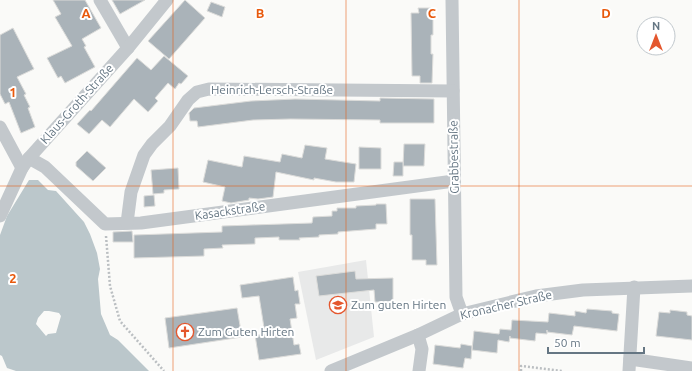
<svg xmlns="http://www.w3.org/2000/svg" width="692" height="371" viewBox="0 0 692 371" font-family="Ubuntu,sans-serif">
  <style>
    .built { fill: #e8e9e9 }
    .water { fill: #bbc7cb; fill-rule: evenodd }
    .building { fill: #aab3b9; stroke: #dcdcda }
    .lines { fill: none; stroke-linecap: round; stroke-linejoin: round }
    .path { stroke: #bbbfc2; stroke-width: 2.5; stroke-dasharray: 2 2; stroke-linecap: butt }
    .minor { stroke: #c3c8cc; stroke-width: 13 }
    .grid { fill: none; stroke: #e8590c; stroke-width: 1; stroke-opacity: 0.55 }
    .labels { text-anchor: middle; stroke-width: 4; stroke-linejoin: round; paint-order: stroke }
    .street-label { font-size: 12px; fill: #657683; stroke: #fff }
    .poi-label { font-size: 12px; fill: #657683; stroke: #fff; text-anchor: start }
    .grid-label { font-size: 13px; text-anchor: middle; font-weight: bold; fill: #e8590c; stroke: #fff; stroke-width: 4; stroke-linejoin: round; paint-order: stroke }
  </style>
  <rect width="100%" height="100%" fill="#fafaf8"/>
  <path class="built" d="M366,260L374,337L316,360L298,272Z"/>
  <path class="water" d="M29,180H38L48,190L56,191L84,222L90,234L97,253L100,269L98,279L101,314L110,335L118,340L149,371H16L7,368L2,356L0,355V235L7,216ZM44,311H49L59,313L61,316L56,333L48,334L46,336L36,324L38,318Z"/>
  <g class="building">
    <path d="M53,0H85L101,28L82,39L86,46L84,47L95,67L65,83L61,76L58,78L47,58L72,46L55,17L61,14Z"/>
    <path d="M112,0H145L120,14Z"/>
    <path d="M185,0L205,18L169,59L148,41Z"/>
    <path d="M211,2L225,7L222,17L207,11Z"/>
    <path d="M418,8H431V13H433V35H431V54H433L432,83H420V76H412L411,13H419Z"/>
    <path d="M13,28L34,69L17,77L26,94L24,95L30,107L28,108L35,127L21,133L9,102L5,104L0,94V35Z"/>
    <path d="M164,56L188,76L181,84L179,83L175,89L168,83L155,98L158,101L148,112L134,99L110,127L102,120L89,134L77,124L90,110L91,111L137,58L151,70Z"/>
    <path d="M380,98L434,99V123H380V120L291,119L253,120L198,127L197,121H190L189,113L194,108L251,101L295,99L380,101Z"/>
    <path d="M404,144H425L424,166H403Z"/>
    <path d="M305,145L327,148L325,159L356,164L354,182H336L314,178V180L276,172L273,197L258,199L249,198V200L231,203L222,201L225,187L203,182L208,160L242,167L244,156L280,162L282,154L302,158Z"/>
    <path d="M359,147L381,148V169H359Z"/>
    <path d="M87,151L106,168L93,181L76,166V162Z"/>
    <path d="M394,162H403V176H393Z"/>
    <path d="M178,168L179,189L164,190V193L153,194L151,170Z"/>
    <path d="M154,195L155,206L144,207V196Z"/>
    <path d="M410,199H435L437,265H426V260H412V235H410Z"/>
    <path d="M376,204H386L387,224H376V229L338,232V234L319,235V237L299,238L300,240H279V237L255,238V244L222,245L223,248L204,249V256L134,258V235L222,232V226L312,223L313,217L332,216V211H337V208H356V206L376,205Z"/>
    <path d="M132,231L133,242H113V232Z"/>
    <path d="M355,271L356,279L393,278V302H375L374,290L319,296L316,276Z"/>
    <path d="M293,277L295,291L298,290L300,304H295L297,318L290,319L294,345L299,344L301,354L259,360L255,335L265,334L259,296L242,298L240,285Z"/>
    <path d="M237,308L242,337L169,348L165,318Z"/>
    <path d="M587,309L612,311V313L619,314L617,331L574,326L572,335L547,332V330V334L536,333L535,341L510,338V336L509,342L498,340L497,353L472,350L474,331L499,334L500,329L511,330L512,320L548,322L549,313L575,316V311L586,313Z"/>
    <path d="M670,310L687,312V315L692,316V340L656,336L659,312L670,313Z"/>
    <path d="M461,344L472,346L471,359L465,358L463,368L433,364L435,345L460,348Z"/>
  </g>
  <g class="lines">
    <g class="path">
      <path d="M106,236L110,286L120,321L164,371"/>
      <path d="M521,371V366L562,371"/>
    </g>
    <g class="minor">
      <path d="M100,0L128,48"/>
      <path d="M452,0L456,297L462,314"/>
      <path d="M0,127L22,168"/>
      <path d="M29,158L45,167L105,224L141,223L454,181"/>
      <path d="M0,216L22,168L29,158L128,48L167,0"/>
      <path d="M127,223L131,192L144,155L152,144L170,126L188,100L197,92L209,89L453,91"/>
      <path d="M418,335L422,349L419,371"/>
      <path d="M630,359L692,368"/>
      <path d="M331,371L418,335L462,314L536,296L583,290L692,286"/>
      <path d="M629,371L634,287"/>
    </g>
  </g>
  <path class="grid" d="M173,0V371M346,0V371M519,0V371M0,186H692"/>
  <defs>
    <symbol id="school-ring" viewBox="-11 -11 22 22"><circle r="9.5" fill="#fff" stroke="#e4572e" stroke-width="1.5"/><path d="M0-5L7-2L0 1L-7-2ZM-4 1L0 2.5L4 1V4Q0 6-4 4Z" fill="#e4572e"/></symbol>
    <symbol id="church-ring" viewBox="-11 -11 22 22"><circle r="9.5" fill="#fff" stroke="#e4572e" stroke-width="1.5"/><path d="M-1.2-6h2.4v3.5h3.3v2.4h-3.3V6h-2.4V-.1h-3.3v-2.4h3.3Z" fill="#e4572e"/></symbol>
  </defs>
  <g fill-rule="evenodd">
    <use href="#school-ring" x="328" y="295" width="20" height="20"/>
    <use href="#church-ring" x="175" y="322" width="20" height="20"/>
  </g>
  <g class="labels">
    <g class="street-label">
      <text x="272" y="94">Heinrich-Lersch-Straße</text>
      <text transform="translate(77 104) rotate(-48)" y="4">Klaus-Groth-Straße</text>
      <text transform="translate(454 157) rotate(-91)" y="4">Grabbestraße</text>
      <text transform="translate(230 211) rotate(-8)" y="4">Kasackstraße</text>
      <text transform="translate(506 305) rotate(-13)" y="4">Kronacher Straße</text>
    </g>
    <g class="poi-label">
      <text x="351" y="309">Zum guten Hirten</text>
      <text x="198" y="336">Zum Guten Hirten</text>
    </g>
  </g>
  <g class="grid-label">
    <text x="86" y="18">A</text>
    <text x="260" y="18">B</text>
    <text x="432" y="18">C</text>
    <text x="606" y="18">D</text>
    <text x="13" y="97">1</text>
    <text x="13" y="283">2</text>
  </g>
  <g transform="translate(656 36)"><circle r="19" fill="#ffffff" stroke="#c1c8cd"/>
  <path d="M0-3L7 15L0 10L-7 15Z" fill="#e4572e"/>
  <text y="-6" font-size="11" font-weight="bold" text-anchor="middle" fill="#657683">N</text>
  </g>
  <path d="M548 347v6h96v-6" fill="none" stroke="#657683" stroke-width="2"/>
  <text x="554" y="347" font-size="12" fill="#657683" stroke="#ffffff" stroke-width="3" paint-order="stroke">50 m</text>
</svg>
